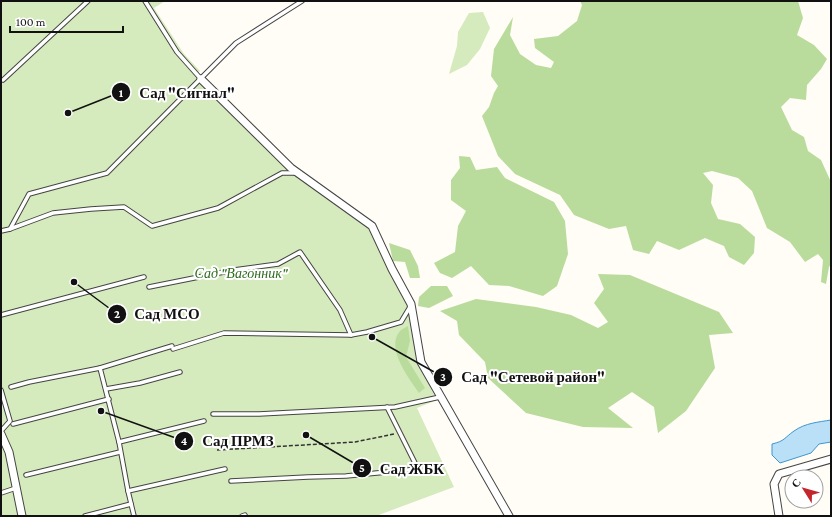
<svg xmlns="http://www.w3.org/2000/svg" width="832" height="517" viewBox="0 0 832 517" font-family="'Crimson Pro',serif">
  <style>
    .green { fill: #d5ebbd }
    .forest { fill: #b9dc9c }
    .water { fill: #b9e0f7; stroke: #3f96cf }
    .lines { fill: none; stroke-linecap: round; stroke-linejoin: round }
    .lane-casing { stroke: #444; stroke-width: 5.5 }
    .street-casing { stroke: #444; stroke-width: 9 }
    .path { stroke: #333; stroke-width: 1.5; stroke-dasharray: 4 2; stroke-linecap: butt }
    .lane { stroke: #fff; stroke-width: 3.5 }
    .street { stroke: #fff; stroke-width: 7 }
    .labels { text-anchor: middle; stroke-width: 4; stroke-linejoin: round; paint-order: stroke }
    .park-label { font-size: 14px; font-style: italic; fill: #2f6b1f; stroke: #fff }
    .leader { fill: none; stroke: #111; stroke-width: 1.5 }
    .callout-dot { fill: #111; stroke: #fff; stroke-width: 1.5 }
    .mark-label { font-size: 12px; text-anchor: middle; font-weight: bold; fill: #fff }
    .callout-label { font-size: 15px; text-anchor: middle; font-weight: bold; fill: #111; stroke: #fff; stroke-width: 4; stroke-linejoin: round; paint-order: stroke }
  </style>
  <rect width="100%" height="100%" fill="#fffdf5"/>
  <g class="green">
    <path d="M1,1H165L154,8L184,54L200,71L197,73L215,99L298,178L370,230L407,305L417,361L437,400L417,408L454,487L376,516H1V419L3,403L1,401Z"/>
    <path d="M483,12L490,28L480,49L467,65L449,74L457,46L458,32L469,13Z"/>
  </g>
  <g class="forest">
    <path d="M580,1H798L803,18L797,35L814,45L827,59L821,69L807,85L806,100L790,98L781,107L792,130L804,137L808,151L821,160L831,182V264L829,267L826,284L821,282L823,260L818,254L805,262L790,242L767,228L752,191L738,178L712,171L703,173L713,185L711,203L718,219L740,224L755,237L754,253L744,265L729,257L724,246L705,238L679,250L657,241L649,254L633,250L626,226L609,229L574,215L560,195L515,174L498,156L482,116L489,107L494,93L498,86L491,76L494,49L513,17L510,35L520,54L536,65L551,68L554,62L535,48L534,39L558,36L577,21L582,5Z"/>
    <path d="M459,156L470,157L476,170L497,167L505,178L554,202L565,221L568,254L557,286L543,296L509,286L489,285L471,266L452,278L440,273L434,263L455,252L458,226L466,211L451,200V180L460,168Z"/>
    <path d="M389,243L410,250L418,266L420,278H410L405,262L393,261Z"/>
    <path d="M598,274L630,275L719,312L733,333L709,335L715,368L686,411L658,433L654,407L632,392L608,408L633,428L583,427L526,413L488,378L485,362L459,335L457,321L440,311L476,299L536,307L571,315L598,328L608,322L594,303L604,289Z"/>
    <path d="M431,286H447L453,296L429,308L418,306L419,297Z"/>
    <path d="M408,326L410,341L406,357L425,388L419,393C409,378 385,348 400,331C402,329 406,327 408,326Z"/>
  </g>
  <path class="water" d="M831,420V442L819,444L811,453L780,463L772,455V444C785,441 784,438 794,431C805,423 819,422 831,420Z"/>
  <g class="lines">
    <defs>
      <g id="lane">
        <path d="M145,1L177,52L201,79"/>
        <path d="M3,80L88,1"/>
        <path d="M10,229L53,213L91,209L124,207L152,226L218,208L282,173H295"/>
        <path d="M1,231L10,229L29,194L107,173L236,43L302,1"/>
        <path d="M149,287L234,270L278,264L300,252L340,310L351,335"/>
        <path d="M1,315L144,277"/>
        <path d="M173,349L224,333L351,335L367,332L401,322L410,307"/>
        <path d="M11,387L29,382L100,368"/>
        <path d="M106,389L140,383L180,372"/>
        <path d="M1,390L10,421L1,431"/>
        <path d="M213,414H259L395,407L440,397"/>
        <path d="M13,424L109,399"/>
        <path d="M119,442L100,368L172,346"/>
        <path d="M26,475L120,452"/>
        <path d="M231,481L308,477L346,476L418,469L387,407"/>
        <path d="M128,491L225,469"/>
        <path d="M1,493L16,488"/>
        <path d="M85,516L131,504"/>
        <path d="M134,516L128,491L119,442L204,421"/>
        <path d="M242,516L245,515"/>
      </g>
      <g id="street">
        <path d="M201,79L291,168L372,226L392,269L411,304L421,362L509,516"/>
        <path d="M1,434L9,452L22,516"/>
        <path d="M779,516L774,484L779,474L831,459"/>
      </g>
    </defs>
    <use href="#lane" class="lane-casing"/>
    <use href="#street" class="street-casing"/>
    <path class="path" d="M217,450L355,442L394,434"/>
    <use href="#lane" class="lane"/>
    <use href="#street" class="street"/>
  </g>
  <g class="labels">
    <g class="park-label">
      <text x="241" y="278">Сад "Вагонник"</text>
    </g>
  </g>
  <path class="leader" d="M68 113L121 92M74 282L117 314M372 337L443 377M101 411L184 441M306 435L362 468"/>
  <g class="callout-dot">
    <circle cx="68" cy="113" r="4"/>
    <circle cx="74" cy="282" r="4"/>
    <circle cx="372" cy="337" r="4"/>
    <circle cx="101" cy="411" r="4"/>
    <circle cx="306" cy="435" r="4"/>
    <circle cx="121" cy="92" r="10"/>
    <circle cx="117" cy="314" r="10"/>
    <circle cx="443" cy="377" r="10"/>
    <circle cx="184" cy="441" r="10"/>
    <circle cx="362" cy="468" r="10"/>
  </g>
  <g class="mark-label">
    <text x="121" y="97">1</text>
    <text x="117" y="318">2</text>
    <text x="443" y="381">3</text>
    <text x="184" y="445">4</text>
    <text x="362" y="472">5</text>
  </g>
  <g class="callout-label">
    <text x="187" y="98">Сад "Сигнал"</text>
    <text x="167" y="319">Сад МСО</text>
    <text x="533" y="382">Сад "Сетевой район"</text>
    <text x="238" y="446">Сад ПРМЗ</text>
    <text x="412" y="474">Сад ЖБК</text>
  </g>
  <rect width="832" height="517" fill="none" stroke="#111111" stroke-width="4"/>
  <g transform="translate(804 489) rotate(307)"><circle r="19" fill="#ffffff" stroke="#a0a0a0"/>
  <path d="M0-3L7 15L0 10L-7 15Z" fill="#c4262e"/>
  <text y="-6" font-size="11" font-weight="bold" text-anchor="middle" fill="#111111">С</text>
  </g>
  <path d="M10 26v6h113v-6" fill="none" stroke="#111111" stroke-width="2"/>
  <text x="16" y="26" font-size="12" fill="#111111" stroke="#ffffff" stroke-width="3" paint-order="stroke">100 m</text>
</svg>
